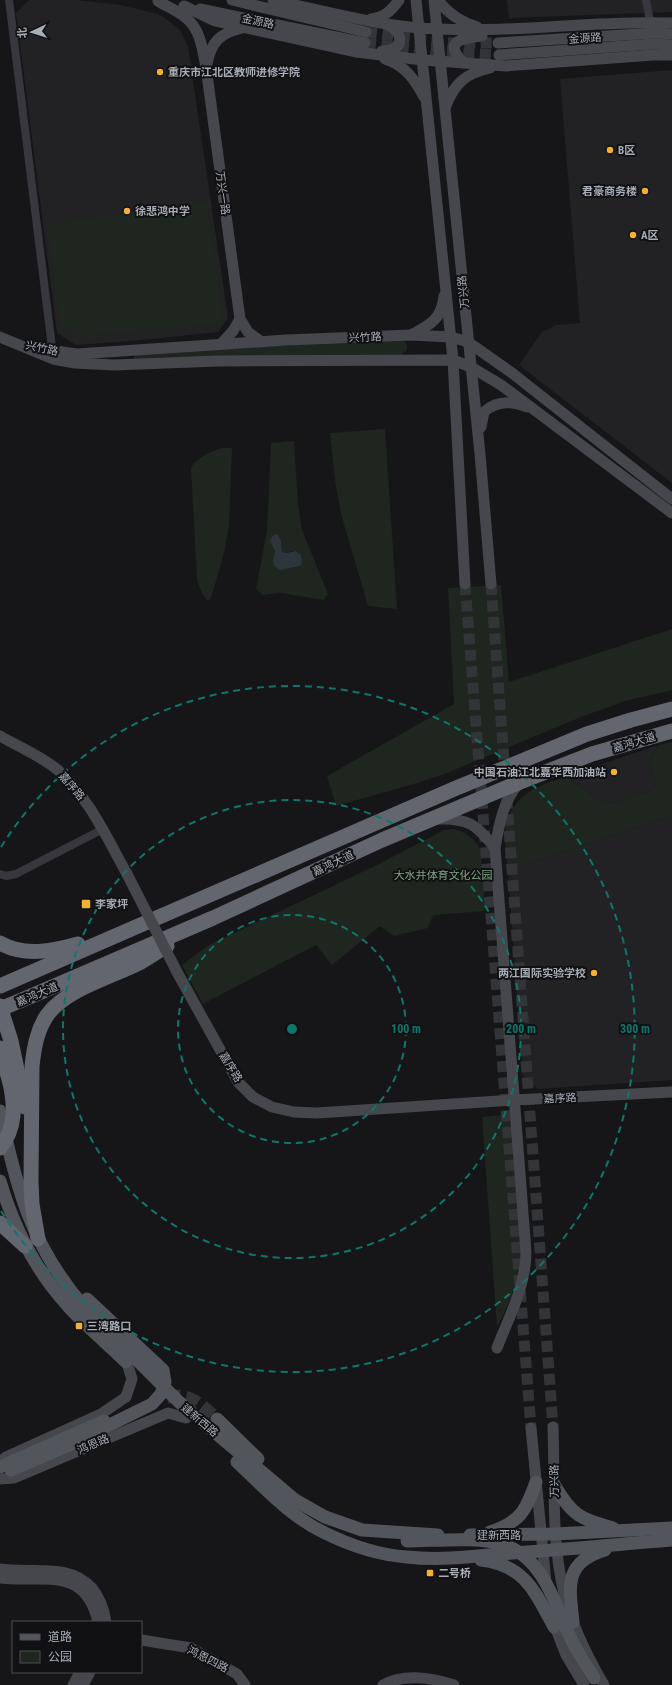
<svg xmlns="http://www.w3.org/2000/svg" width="672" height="1685" viewBox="0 0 672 1685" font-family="'Roboto Condensed','Noto Sans SC',sans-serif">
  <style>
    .built { fill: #222225 }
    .green { fill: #1e261f; fill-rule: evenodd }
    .water { fill: #2c353c }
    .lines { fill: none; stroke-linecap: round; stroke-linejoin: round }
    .secondary-tunnel { stroke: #333438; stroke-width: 11; stroke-dasharray: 11 5.5; stroke-linecap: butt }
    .primary-tunnel { stroke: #333438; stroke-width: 13; stroke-dasharray: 13 6; stroke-linecap: butt }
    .street { stroke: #37383d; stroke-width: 8 }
    .secondary { stroke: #45474d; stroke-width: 11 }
    .primary { stroke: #53555c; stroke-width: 13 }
    .highway { stroke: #63666e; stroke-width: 15 }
    .secondary-bridge { stroke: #45474d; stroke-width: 11 }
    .primary-bridge { stroke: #53555c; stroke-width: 13 }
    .highway-bridge { stroke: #63666e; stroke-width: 15 }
    .ring { fill: none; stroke: #0f766e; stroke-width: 2; stroke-dasharray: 7 5 }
    .poi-dot { fill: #f2b134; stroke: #111113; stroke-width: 1.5 }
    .labels { text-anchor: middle; stroke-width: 4; stroke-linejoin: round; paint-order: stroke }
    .street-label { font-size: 11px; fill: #a8adb8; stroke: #111113 }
    .poi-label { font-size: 11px; font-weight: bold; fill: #a8adb8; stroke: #111113; text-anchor: start }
    .park-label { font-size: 11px; fill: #7fa381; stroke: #111113 }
    .centre { fill: #0f766e; stroke: #111113; stroke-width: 2 }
    .ring-label { font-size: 12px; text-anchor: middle; font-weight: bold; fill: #0f766e; stroke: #111113; stroke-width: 4; stroke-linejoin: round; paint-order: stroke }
  </style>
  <rect width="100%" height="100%" fill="#161618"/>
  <g class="built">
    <path d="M29,0H76L121,5L158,14L165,18L180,30L184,38L188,47L228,318L218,332L133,341L76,345L57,333L16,13Z"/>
    <path d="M507,0H672V12L509,18Z"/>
    <path d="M672,70V483L519,365L542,332L556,325L580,323L560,79Z"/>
    <path d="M659,745L649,762L657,789L605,805L566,776Z"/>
    <path d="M672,815V1080L538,1089L523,1077L508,870Z"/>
  </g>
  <g class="green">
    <path d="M207,203L223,319L219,324L79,336L60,326L47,224Z"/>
    <path d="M398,339L406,342L407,346V350L400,356L134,360V354Z"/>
    <path d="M385,429L397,609L368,606L341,514L335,480L330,433Z"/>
    <path d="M294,441L298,503L302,530L328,594L324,600L280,593L263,595L256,589L267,531L271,443ZM272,536L281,540L282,552L286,553L292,551L298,552L300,566L284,569L273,560L275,551L270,541Z"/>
    <path d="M223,448H232L229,526L224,553L211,598L208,601L203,595L197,581L191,468C197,457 211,451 223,448Z"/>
    <path d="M501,585L509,682L672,629V690L625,701L581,717L447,773L417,783L336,806L327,776L454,704L448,588Z"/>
    <path d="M672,742V815L508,870C507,856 503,838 506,824C509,812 519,798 529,792C539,785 554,781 566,776L605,805L657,789L649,762L659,745Z"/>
    <path d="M454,829C467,833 476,839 481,852L485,911L433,915L428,928L394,936L380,926L332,965L316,945L203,1004L182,965L209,945L375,866L444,830Z"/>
    <path d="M501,1115L511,1123L522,1254L518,1284L497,1327L482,1117Z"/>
  </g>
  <path class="water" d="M277,534L281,540L282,552L286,553L296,551L301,555L302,563L300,566L280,570L274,566L273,560L275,551L270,541L272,536Z"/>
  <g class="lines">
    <g class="secondary-tunnel">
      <path d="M366,32L448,43H498"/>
      <path d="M365,43L434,52L499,55"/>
      <path d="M465,584L531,1428"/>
      <path d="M491,584L553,1427"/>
    </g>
    <path class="primary-tunnel" d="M167,1397C191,1393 200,1404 217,1419"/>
    <g class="street">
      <path d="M9,0L53,355"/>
      <path d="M646,0L650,22"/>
      <path d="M0,874L6,876L16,874L103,829"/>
    </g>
    <g class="secondary">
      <path d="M232,0L366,32"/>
      <path d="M273,0C328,12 382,27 438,29C516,33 594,20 672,23"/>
      <path d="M416,0L453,360L465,584"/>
      <path d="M434,0L480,454L491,584"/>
      <path d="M438,0C448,14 461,22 477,27"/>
      <path d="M158,1C169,8 184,13 192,24C201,35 203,53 206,67L240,319"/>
      <path d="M184,6L215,21L356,52L423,60L506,66L653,55H672"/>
      <path d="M200,9L365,43"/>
      <path d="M371,19C385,17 391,11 399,0"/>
      <path d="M498,43L655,33L672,34"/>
      <path d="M382,51C405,51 405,32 386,24"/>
      <path d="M499,55L653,44L672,45"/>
      <path d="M385,59C405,65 415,80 424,97"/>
      <path d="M464,63C441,41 463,38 482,36"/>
      <path d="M207,64C211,42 220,33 242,28"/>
      <path d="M446,106C454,83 467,73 490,68"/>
      <path d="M411,335C430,325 442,319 444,296"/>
      <path d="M0,337L53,359L75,363L114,365L218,361L453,360L471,367L501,385L672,513"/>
      <path d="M222,343L233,331L240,319L248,332L260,341"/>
      <path d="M41,349L77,354L286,340L411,335L451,337L468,342L512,373L672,499"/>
      <path d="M481,427L484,412C497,400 512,401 527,407"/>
      <path d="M0,736C19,747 41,756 58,770C89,798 107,838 127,874"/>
      <path d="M437,819C468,818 476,824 495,848"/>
      <path d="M177,972L238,1082L253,1097L272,1107L294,1112L317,1113L514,1100L672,1092"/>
      <path d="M497,1348C509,1317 526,1286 526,1252L495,848C499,825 503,801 519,783"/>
      <path d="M553,1427C555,1482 551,1540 564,1593C572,1626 587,1656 604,1685"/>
      <path d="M531,1428L546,1583"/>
      <path d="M0,1462L6,1457L101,1414L126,1397L132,1379L127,1363"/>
      <path d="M0,1479L14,1478L168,1413L186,1418"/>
      <path d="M0,1569C31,1574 68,1562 92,1588C100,1598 104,1609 106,1622"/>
      <path d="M0,1578C44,1583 85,1565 98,1622"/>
      <path d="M552,1619L566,1655L584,1685"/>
      <path d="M141,1640L191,1648L237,1674L245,1685"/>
      <path d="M73,1685L80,1672"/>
      <path d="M83,1685L90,1672"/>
      <path d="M383,1685C404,1673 433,1678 454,1685"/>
    </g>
    <g class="primary">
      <path d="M0,1111C16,1187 32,1249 86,1309L179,1402L295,1500L325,1517L362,1530L438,1535"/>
      <path d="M0,1181C14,1228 35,1270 68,1306C86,1326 107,1343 126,1362"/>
      <path d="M217,1419L258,1459"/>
      <path d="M237,1462C264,1487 290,1516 323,1532C349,1545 378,1555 407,1557C441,1561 478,1556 512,1553C566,1550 619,1544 672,1540"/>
      <path d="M0,1467L104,1421"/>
      <path d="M555,1486C572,1516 581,1519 613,1528"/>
      <path d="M490,1532C521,1522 526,1510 536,1482"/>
      <path d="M470,1535L555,1534L672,1528"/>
      <path d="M481,1560C525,1565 535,1592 554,1627"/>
      <path d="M573,1622C569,1586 564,1562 605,1550"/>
    </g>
    <g class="highway">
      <path d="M0,943C24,957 53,951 78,944"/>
      <path d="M0,986L454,789L587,734L631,720L672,709"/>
      <path d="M22,1000L213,918L382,840L520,782L592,754L672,731"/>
      <path d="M0,1006L11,1041L25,1107"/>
      <path d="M0,1048L10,1083"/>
      <path d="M0,1223L25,1246"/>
      <path d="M38,1239L32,1204L31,1182L32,1066C34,1048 37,1029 48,1014C68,988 112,977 141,962C150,957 158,951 167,946"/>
    </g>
    <path class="secondary-bridge" d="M127,874L177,972"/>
    <g class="primary-bridge">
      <path d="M11,1470L69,1445L152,1404L161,1394L165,1382L163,1370L87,1299"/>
      <path d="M407,1541C436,1541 478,1536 504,1545C544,1558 555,1605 571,1639C577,1652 586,1665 594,1678"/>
    </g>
    <g class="highway-bridge">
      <path d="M0,1009L22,1000"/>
      <path d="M0,1148C16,1128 15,1106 10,1083"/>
    </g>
  </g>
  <g class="ring">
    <circle cx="292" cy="1029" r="114"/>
    <circle cx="292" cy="1029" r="229"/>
    <path d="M1 847A343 343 0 1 1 1 1211"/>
  </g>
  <g class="poi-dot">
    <circle cx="160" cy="72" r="4"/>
    <circle cx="610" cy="150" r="4"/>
    <circle cx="645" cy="191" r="4"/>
    <circle cx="127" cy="211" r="4"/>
    <circle cx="633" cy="235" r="4"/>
    <circle cx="614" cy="772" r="4"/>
    <rect x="81" y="899" width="10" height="10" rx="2"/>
    <circle cx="594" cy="973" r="4"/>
    <rect x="75" y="1322" width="8" height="8" rx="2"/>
    <rect x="426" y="1569" width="8" height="8" rx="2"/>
  </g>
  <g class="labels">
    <g class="street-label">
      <text transform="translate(258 21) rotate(12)" y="4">金源路</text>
      <text transform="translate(585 38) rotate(-4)" y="4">金源路</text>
      <text transform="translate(223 193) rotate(82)" y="4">万兴一路</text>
      <text transform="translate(463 292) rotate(-96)" y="4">万兴路</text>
      <text transform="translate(365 337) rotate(-2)" y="4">兴竹路</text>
      <text transform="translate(42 348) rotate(12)" y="4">兴竹路</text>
      <text transform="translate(634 742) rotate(-16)" y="4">嘉鸿大道</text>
      <text transform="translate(72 786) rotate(49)" y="4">嘉序路</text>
      <text transform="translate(333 863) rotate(-25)" y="4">嘉鸿大道</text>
      <text transform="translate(37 994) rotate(-23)" y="4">嘉鸿大道</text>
      <text transform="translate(231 1067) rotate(59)" y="4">嘉序路</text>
      <text transform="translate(560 1098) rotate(-3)" y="4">嘉序路</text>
      <text transform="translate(200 1420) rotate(40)" y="4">建新西路</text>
      <text transform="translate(93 1444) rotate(-23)" y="4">鸿恩路</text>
      <text transform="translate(554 1481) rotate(-91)" y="4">万兴路</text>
      <text x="499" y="1539">建新西路</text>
      <text transform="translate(208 1659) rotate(27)" y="4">鸿恩四路</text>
    </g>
    <g class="poi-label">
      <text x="168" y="76">重庆市江北区教师进修学院</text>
      <text x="618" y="154">B区</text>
      <text x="637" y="195" text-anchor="end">君豪商务楼</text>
      <text x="135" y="215">徐悲鸿中学</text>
      <text x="641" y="239">A区</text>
      <text x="606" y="776" text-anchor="end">中国石油江北嘉华西加油站</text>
      <text x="95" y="908">李家坪</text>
      <text x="586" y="977" text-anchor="end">两江国际实验学校</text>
      <text x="87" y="1330">三湾路口</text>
      <text x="438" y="1577">二号桥</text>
    </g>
    <g class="park-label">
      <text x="443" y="879">大水井体育文化公园</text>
    </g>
  </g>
  <circle cx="292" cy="1029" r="6" class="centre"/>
  <g class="ring-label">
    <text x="406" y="1033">100 m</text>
    <text x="521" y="1033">200 m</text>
    <text x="635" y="1033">300 m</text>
  </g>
  <rect x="12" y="1621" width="130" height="52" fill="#111113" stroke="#4d4f55"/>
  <rect x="20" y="1634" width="20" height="6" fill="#53555c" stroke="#4d4f55"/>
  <text x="48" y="1641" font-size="12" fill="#a8adb8">道路</text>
  <rect x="20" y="1651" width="20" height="12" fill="#1e261f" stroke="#4d4f55"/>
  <text x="48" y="1661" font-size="12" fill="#a8adb8">公园</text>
  <g transform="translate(32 32) rotate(266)" stroke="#111113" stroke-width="3" paint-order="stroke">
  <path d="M0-3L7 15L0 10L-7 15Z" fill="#a8adb8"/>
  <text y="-6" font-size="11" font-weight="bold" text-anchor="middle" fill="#a8adb8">北</text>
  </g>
</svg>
